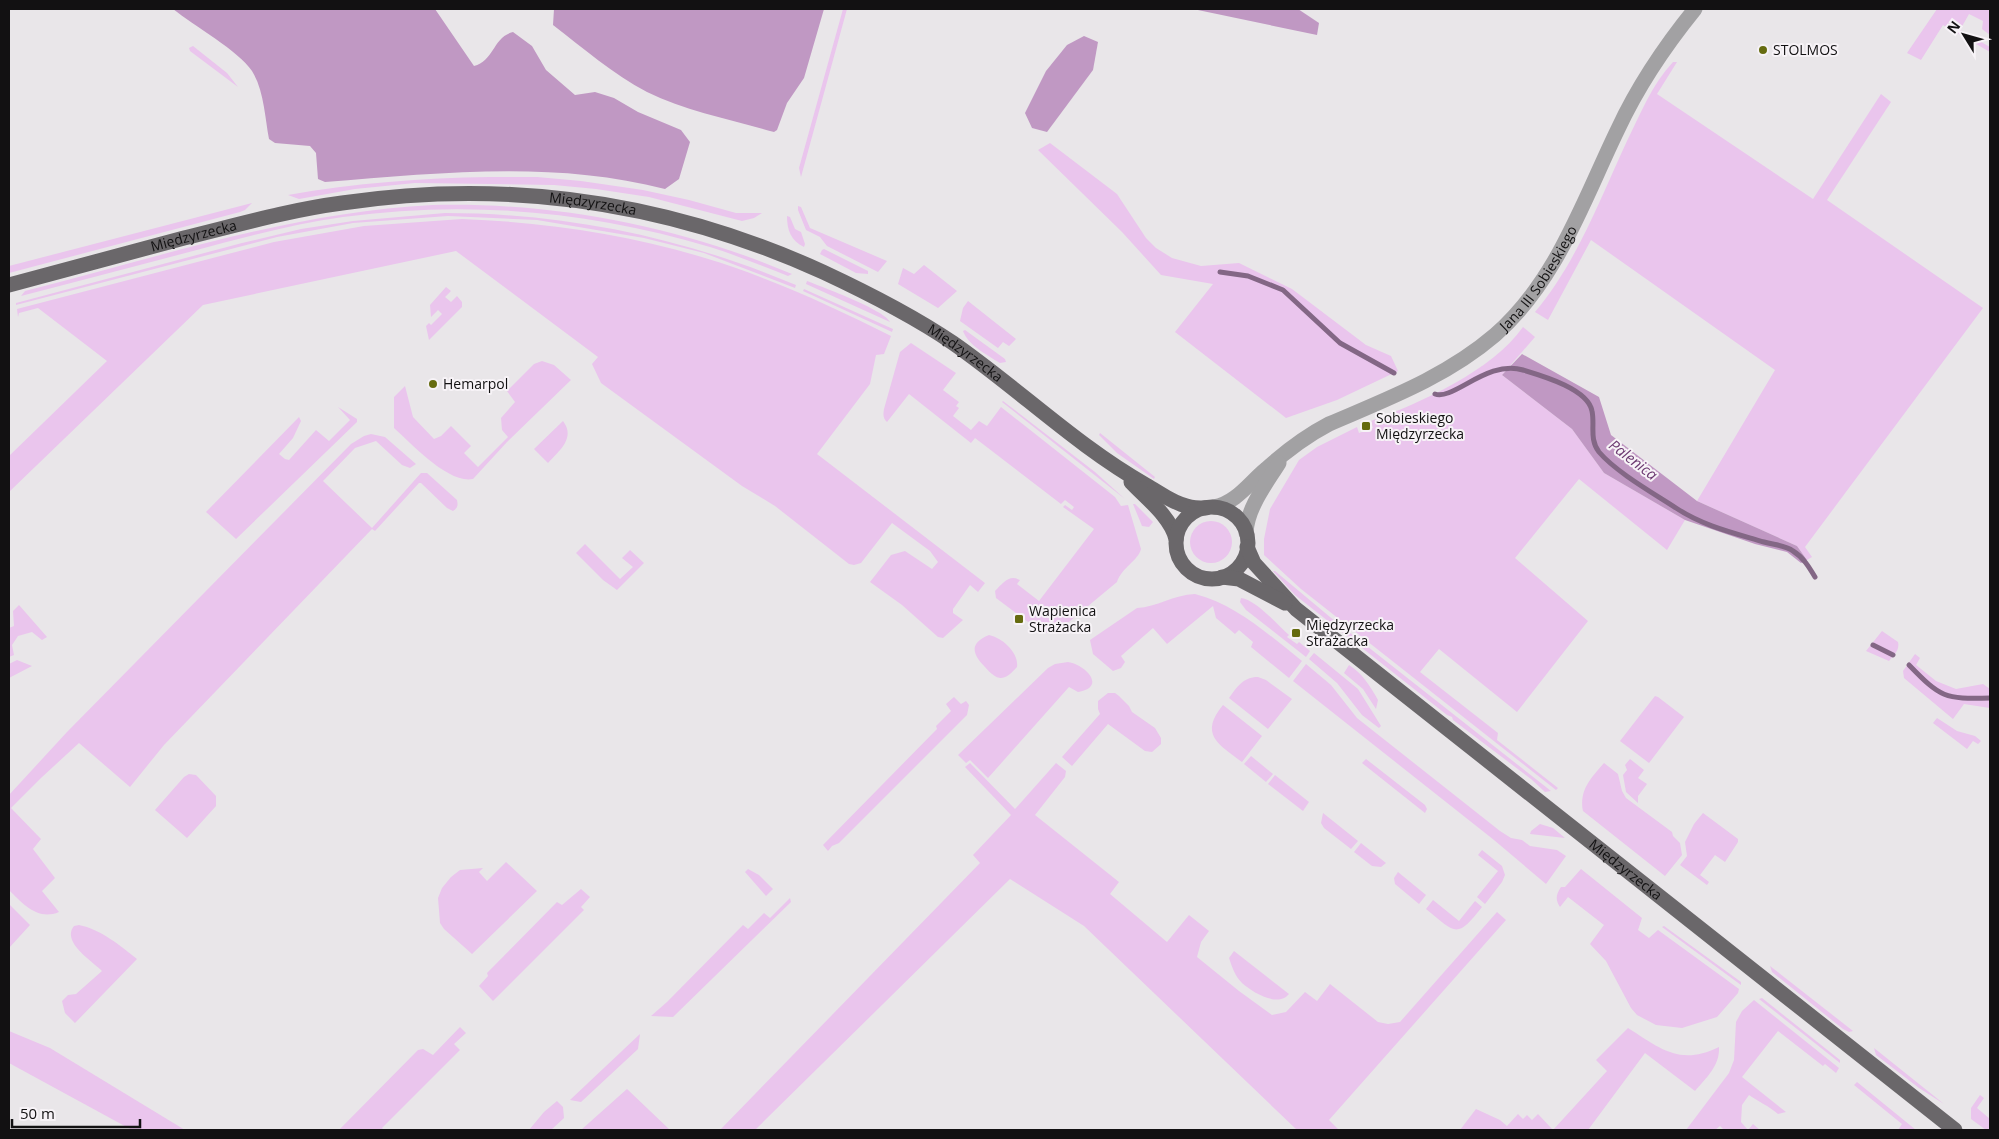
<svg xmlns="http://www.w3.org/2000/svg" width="1999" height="1139" viewBox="0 0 1999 1139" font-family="'Open Sans',sans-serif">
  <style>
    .green { fill: #eac5ed }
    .forest { fill: #c098c3 }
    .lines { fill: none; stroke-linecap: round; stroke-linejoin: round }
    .stream { stroke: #836785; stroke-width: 5 }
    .minor { stroke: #a2a1a3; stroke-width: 15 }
    .major { stroke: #6a676a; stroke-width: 15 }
    .poi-dot { fill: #656b0f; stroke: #f7f3f7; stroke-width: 2 }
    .labels { text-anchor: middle; stroke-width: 4; stroke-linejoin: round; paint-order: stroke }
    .poi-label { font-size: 14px; fill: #121112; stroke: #f7f3f7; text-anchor: start }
    .street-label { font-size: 14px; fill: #121112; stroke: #f7f3f7 }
    .water-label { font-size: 15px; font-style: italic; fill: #6d3b72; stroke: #f7f3f7 }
  </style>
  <rect width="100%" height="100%" fill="#e9e6e9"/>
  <g class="green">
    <path d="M843,9H847L801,177L799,168Z"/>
    <path d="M1937,9H1990V35L1982,29L1983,21L1969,14L1960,30L1990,47V52L1943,25L1921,60L1907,53Z"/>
    <path d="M193,46L227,73L238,87L190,51L189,48Z"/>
    <path d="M1673,62H1677L1657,94L1813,199L1881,94L1891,102L1827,200L1983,308L1805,547L1812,557L1807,560L1797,546L1697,501L1775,370L1591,240L1548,320L1535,312C1577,262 1600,199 1627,141C1640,115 1652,84 1673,62Z"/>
    <path d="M1050,143L1117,194L1146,238L1156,248L1172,258L1201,266L1239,263L1292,289L1366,345L1391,356L1398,371L1337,400L1286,418L1175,332L1213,284L1161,275L1122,232L1038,150Z"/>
    <path d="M490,177H537L581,181L643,190L689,200L736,213H762L754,218L742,221L649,197L596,189L554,185L415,183L355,189L299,199L288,195C355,183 422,178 490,177Z"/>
    <path d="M252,203L245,210L240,212L9,273V266Z"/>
    <path d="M433,205C555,202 679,226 792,274L788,276C762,266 736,255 710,247C591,211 466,200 343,217C292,224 243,238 193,251C136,266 79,281 21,296L25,291C160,257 293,212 433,205Z"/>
    <path d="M798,206L801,207L810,228L887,261L878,272L827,246L820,237L806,230L798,210Z"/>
    <path d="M445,213C566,213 685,238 796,285L795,288L704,253L644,238L537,220L448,216L353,223L277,237L16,305V303L242,243L301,229L353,221Z"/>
    <path d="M787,216L790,217L795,229L801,232L805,244L804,247C791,241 787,230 787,216Z"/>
    <path d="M462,219C544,222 627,234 705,258C768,277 832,306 891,336L884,354L876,355L870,384L817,454L985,583L978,592L970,585L953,609V613L963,620L943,638L938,637L902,605L870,582L891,555L905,551L932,569L938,562L930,551L892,523L861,563L854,565L849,564L775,506L742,486L601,383L592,364L598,357L456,251L203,305L9,492V456L107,361L38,308L19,313L18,317L17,309L274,242L364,226Z"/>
    <path d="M824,249L868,271V274L856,273L820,254L822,250Z"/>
    <path d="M924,265L957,291L938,308L898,284L903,268L914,274Z"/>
    <path d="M807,281C822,287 885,310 890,322L806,284Z"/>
    <path d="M446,287L451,291L445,297L451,302L457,296L462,302V307L429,340L426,326L429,323L431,325L442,314L438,310L431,317L430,305Z"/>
    <path d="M804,289L893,329L892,332L803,291Z"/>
    <path d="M968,301L1016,339L1009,346L1003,342L998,348L960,321L963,308Z"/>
    <path d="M1523,327L1535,337L1502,375L1572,429L1604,473L1685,520L1667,550L1579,479L1515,558L1588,621L1517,712L1439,649L1420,672L1498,733L1497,740L1558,788L1556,790L1301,589L1264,555V539L1270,509L1299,460L1317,447L1357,427L1359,433L1373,428L1371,421C1420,403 1492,371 1523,327Z"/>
    <path d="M965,330L1005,359L1006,362L1000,363C987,355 968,345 963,331Z"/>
    <path d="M911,343L956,373L943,390L959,402L956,406L959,408L953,416L971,430L979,421L987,426L1001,407L1115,497L1121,506L1128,505L1141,549C1138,561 1122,567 1117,582L1058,631L1043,633L996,598L995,591C1003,583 1009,574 1020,580L1017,584L1039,601L1094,529L1063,507L1065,505L1072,510L1074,507L1065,500L1061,504L975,438L971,443L909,394L887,422C883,418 883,415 884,409L900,352Z"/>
    <path d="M542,361L554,365L571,380L507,442L473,479C448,484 411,443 394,428V397L405,386L413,417L434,439L441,436L451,426L471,446L464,453L478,467L508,437L502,430L501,418L515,402L507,391L534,364Z"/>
    <path d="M1003,401L1095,472L1125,499L1002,402Z"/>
    <path d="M338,407L357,419V422L236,539L206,512L299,417L301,421L293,438L279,454L285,459L289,460L316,430L329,441L350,420Z"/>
    <path d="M563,421C576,438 559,451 548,463L534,449Z"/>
    <path d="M1100,433L1155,477L1154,479L1117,453L1099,435Z"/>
    <path d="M371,434L385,437L416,464L410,468L402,465L376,441L355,448L323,481L372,528L421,473H427L457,500C458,505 458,508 453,511L447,508L421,483H419L375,531L372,529L164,745L130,787L79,743L41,778L11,808L41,839L33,849L55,878L42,891L59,912C38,921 23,904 9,890V795L67,732L351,444L364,436Z"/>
    <path d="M1133,504H1135L1153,522L1149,527L1142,526Z"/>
    <circle cx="1211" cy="542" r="21"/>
    <path d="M585,544L620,579L633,567L622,558L630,550L644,563L617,590L603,580L576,553Z"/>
    <path d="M1273,571H1275L1330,617L1551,791L1545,792L1531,779L1453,720L1452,717L1447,715L1295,595Z"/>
    <path d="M1195,594C1237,605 1269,635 1302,661L1289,678L1251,647L1253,642L1239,630L1235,634L1216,618L1213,606L1167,644L1153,628L1121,656L1125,662L1121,668L1113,671L1093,654L1090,640L1137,608C1157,607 1173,595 1195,594Z"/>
    <path d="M1241,598C1256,600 1277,624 1289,635L1287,637L1297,644L1299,642L1310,651L1306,657L1246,610L1240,602Z"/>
    <path d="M19,605L47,637L42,640L32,632L18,636L12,645L14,655L9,657V628L14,626L13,611Z"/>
    <path d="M1882,631L1898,642C1900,650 1894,655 1889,661L1866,651Z"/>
    <path d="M989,635C1003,638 1019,653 1017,667C1004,682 997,681 985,667C972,654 969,643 989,635Z"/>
    <path d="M1314,653L1358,689L1381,726L1379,728L1362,715L1337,683L1309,659Z"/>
    <path d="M1915,654L1920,658L1916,665L1936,681L1956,689L1983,684L1990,689V708L1964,704L1953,719L1904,678L1903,671Z"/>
    <path d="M17,660L32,666L9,678V664Z"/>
    <path d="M1068,662C1086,665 1107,687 1078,692L1069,687L988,778L970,760L966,763L958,755L1048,668L1055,664Z"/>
    <path d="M1306,664L1331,685L1357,718L1500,831L1511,838L1522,840L1530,846L1557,850L1566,856L1546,884L1494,840L1293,681Z"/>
    <path d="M1349,665C1363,674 1370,686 1378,700L1376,709L1363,689L1344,673Z"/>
    <path d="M1258,677L1266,680L1292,699L1268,729L1229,698C1237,687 1243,677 1258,677Z"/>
    <path d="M1108,693H1115L1119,696L1129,706L1132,712L1155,728L1161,738V744L1152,752L1145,751L1108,724L1072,766L1062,757L1100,714L1098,709V701Z"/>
    <path d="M1655,696L1658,697L1684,717L1649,763L1620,741Z"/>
    <path d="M954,697L961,704L966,701L969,705L967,715L839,843L832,846L828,851L823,845L937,729L936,726L951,711L946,704Z"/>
    <path d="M1223,705L1262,736L1242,762C1218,744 1199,734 1223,705Z"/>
    <path d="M1937,718L1957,731L1975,736L1981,741L1978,744L1973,741L1967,749L1933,723Z"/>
    <path d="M1251,756L1273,774L1266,782L1244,764Z"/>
    <path d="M1366,759L1425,805L1427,809L1425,813L1362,763Z"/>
    <path d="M1630,759L1644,770L1638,778L1647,784L1638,796V803L1626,792L1623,775L1627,770L1625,765Z"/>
    <path d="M970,763L1015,809L1056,763L1066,771L1065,777L1035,815L1119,882L1110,894L1167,942L1189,915L1209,931L1201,942L1197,957L1239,991L1272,1015L1286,1012L1305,992L1317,1001L1330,984L1378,1022L1388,1024L1400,1022L1497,912L1506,920L1329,1120L1339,1130H1297L1084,926L1010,879L755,1130H720L980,863L973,855L1011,815L965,767Z"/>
    <path d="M1604,763L1618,774L1622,791L1626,798L1672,832L1673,836L1680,843L1682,855L1665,876L1583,811C1579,790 1591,778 1604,763Z"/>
    <path d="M189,774L196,775L216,796V806L187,838L155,810L184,777Z"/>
    <path d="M1275,775L1309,802L1303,811L1268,784Z"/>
    <path d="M1323,813L1358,841L1351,849L1324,828L1321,823Z"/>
    <path d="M1703,813L1738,839V842L1725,862L1715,855L1700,875L1709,882L1707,885L1680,865L1687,856L1685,842L1694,824Z"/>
    <path d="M1540,824L1553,828L1565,838L1530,834L1531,831Z"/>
    <path d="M1361,843L1386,863L1381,867L1372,866L1354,852Z"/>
    <path d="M1482,850L1502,866L1505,875L1502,882L1485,904L1477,897L1498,871L1478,855Z"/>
    <path d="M506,862L537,891L472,954L444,929L440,923L438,898L442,888L451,877L460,870L483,868L479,872L487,881Z"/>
    <path d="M748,869L759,875L773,889L766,896L745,872Z"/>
    <path d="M1581,869L1642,918L1638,930L1649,938L1658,930L1739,989L1738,993L1717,1017L1682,1028L1656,1025L1637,1015L1631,1008L1606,961L1590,944L1604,925L1568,897L1560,907C1555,899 1556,895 1561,887H1565Z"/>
    <path d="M1398,872L1426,895L1419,904L1395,884L1394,878Z"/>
    <path d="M581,889L590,897L581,907L584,910L493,1001L479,986L488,976L487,973L557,902L562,905Z"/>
    <path d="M790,898L791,902L673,1017L651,1016L667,1002L743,925L748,929L764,913L770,918Z"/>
    <path d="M1433,900L1459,921L1475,901L1482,907C1456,940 1456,933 1426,909Z"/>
    <path d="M9,904L30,925L9,948Z"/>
    <path d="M79,925C100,929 121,946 137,959L75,1023L65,1013L62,1001L68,995L76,994L102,971C92,961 61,942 74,926Z"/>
    <path d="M1664,926L1741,982V985L1662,927Z"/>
    <path d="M1234,951L1289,994C1278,1008 1252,992 1242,983C1235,976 1232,967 1229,958Z"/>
    <path d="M1770,966L1853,1031L1849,1032L1843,1029L1772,972Z"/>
    <path d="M1762,998L1840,1060V1063L1759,999Z"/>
    <path d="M1754,1000L1839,1068L1836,1073L1825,1064L1823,1066L1778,1031L1742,1077L1786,1112L1778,1114C1769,1106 1759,1102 1749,1095L1742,1105L1741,1122L1748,1130L1753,1124L1760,1130H1724L1720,1126L1715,1130H1686L1729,1073L1734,1060L1736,1022L1742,1011Z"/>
    <path d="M460,1027L466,1033L454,1044L460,1050L382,1128L384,1130H339L418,1050L423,1049L433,1055Z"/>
    <path d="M1628,1028C1661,1049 1680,1066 1719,1047C1720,1066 1706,1078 1695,1091L1645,1053L1588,1130H1553L1607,1071L1596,1060Z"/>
    <path d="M9,1031L50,1048L185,1130H132L9,1063Z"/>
    <path d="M640,1034L638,1049L581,1102L570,1100Z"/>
    <path d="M1874,1048L1944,1104L1919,1088L1880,1058L1876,1055Z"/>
    <path d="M1857,1082L1916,1130H1898L1902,1124L1854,1085Z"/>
    <path d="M627,1089L670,1130H581Z"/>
    <path d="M1980,1095L1984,1098L1977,1108L1990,1119V1130H1986L1971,1119V1108Z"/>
    <path d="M557,1101L563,1107L564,1118L551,1130H529L544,1112Z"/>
    <path d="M1476,1109L1500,1120L1507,1126L1518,1114L1523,1119L1527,1115L1532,1120L1538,1114L1553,1130H1460Z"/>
  </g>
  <g class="forest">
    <path d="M173,9H435L474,66C494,61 493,37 513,32L532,46L546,70L575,95L595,92L614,98L638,112L681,130L690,142L679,179L665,189C554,160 438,173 325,182L318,179L316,153L310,146L275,143L269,139C265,118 264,90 252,71C239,51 193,25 173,9Z"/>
    <path d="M554,9H824L804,78L787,103L777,130L774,132C732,120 686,111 647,92C613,74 583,48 553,25Z"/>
    <path d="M1193,9H1298L1319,23L1317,35Z"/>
    <path d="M1084,36L1098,42L1093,70L1047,132L1032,128L1025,113L1046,71L1067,45Z"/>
    <path d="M1522,354L1599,397L1611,435L1697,501L1797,546L1807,560L1801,563L1787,552L1755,544L1685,520L1604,473L1572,429L1502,375Z"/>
  </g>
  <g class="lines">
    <g class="stream">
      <path d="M1220,272L1248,276L1283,290L1340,343L1394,373"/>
      <path d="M1435,394C1453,401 1488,359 1523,370C1543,376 1588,389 1592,411C1595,425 1589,439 1599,452C1616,472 1653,493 1676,508C1703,526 1734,533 1764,542C1774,545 1785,545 1793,551C1803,557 1809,567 1815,577"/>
      <path d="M1873,645L1893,655"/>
      <path d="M1909,665C1941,698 1944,699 1990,698"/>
    </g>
    <g class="minor">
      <path id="s1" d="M1214,507C1236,503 1249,483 1266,469C1285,452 1306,436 1329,424C1387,399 1446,377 1495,335C1557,281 1583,201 1618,129C1638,86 1665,46 1695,9"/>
      <path d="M1246,533C1247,508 1266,484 1279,463"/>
    </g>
    <g class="major">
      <path id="s2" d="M9,285C67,269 126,254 184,238C237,225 289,210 342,203C510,178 669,202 823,272C868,293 912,315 953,343C1019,389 1077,446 1146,485C1159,492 1172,503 1187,506C1193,508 1199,508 1206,508"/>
      <path d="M1131,482C1146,498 1171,517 1176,539"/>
      <circle cx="1212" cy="543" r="36"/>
      <path id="s3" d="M1247,547L1254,563L1296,609L1955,1130"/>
      <path d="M1222,577L1239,579L1285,603"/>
    </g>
  </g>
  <g class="poi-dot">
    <circle cx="1763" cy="50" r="5"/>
    <circle cx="433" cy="384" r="5"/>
    <rect x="1361" y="421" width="10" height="10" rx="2.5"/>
    <rect x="1014" y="614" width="10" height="10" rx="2.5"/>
    <rect x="1291" y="628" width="10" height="10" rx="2.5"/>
  </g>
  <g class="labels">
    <g class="poi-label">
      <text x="1773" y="55">STOLMOS</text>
      <text x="443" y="389">Hemarpol</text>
      <text x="1376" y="423">Sobieskiego<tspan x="1376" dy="16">Międzyrzecka</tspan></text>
      <text x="1029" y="616">Wapienica<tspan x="1029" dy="16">Strażacka</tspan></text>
      <text x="1306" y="630">Międzyrzecka<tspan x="1306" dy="16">Strażacka</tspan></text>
    </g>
    <g class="street-label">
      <text dy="5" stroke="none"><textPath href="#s2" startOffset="595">Międzyrzecka</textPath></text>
      <text dy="5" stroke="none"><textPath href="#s2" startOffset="191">Międzyrzecka</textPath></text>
      <text dy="5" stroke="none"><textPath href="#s1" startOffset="404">Jana III Sobieskiego</textPath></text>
      <text dy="5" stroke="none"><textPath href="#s2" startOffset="1000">Międzyrzecka</textPath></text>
      <text dy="5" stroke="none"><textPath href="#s3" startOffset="500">Międzyrzecka</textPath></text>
    </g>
    <g class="water-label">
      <text transform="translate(1633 460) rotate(37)" y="5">Palenica</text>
    </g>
  </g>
  <rect width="1999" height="1139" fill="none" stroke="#121112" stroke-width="20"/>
  <g transform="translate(1964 35) rotate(307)" stroke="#f7f3f7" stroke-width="4" paint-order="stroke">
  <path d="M0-4L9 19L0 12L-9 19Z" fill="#121112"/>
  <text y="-8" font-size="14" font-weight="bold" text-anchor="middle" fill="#121112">N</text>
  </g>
  <path d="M12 1119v8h128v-8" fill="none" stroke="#121112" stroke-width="2.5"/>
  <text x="20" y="1119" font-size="15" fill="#121112" stroke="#f7f3f7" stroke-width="4" paint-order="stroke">50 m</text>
</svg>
